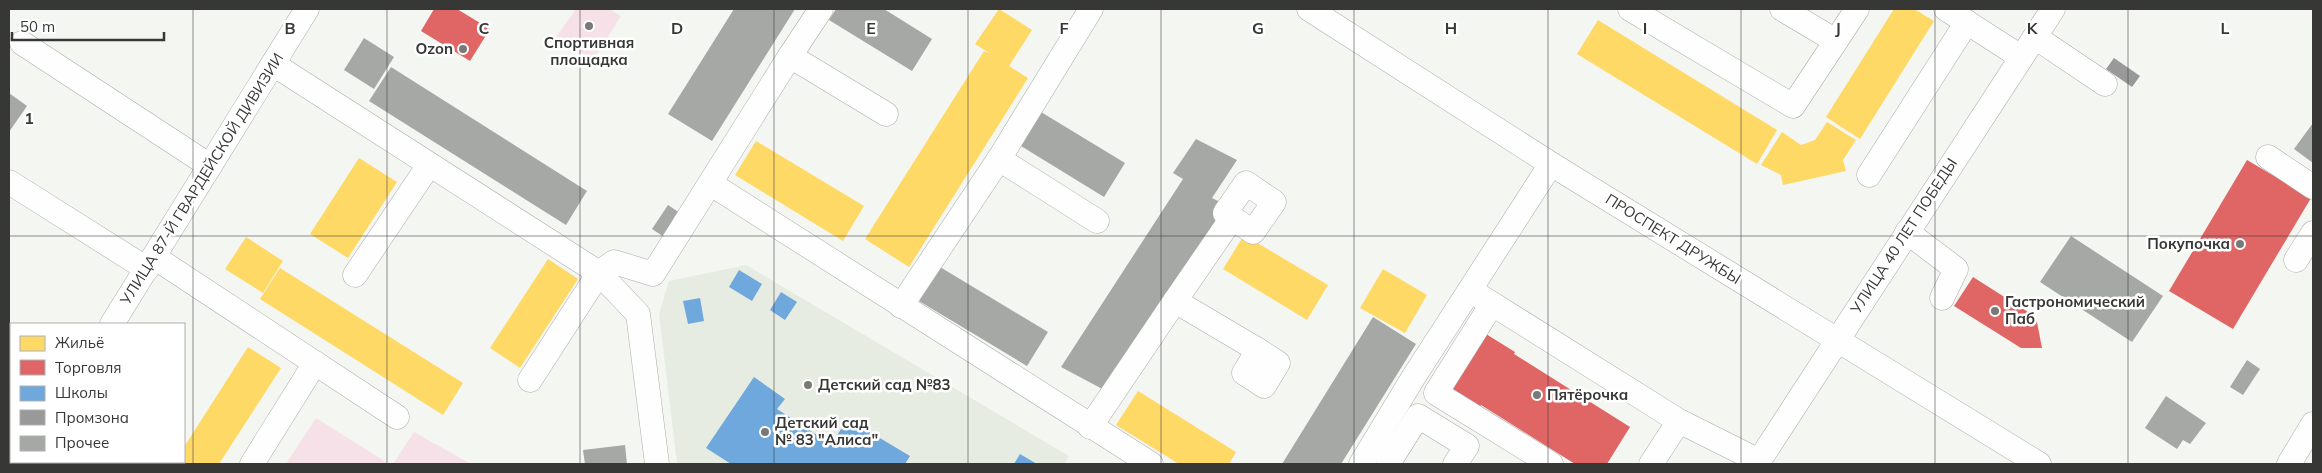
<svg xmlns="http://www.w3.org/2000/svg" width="2322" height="473" viewBox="0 0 2322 473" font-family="Mulish,sans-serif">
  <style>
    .built { fill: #e7ece2 }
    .green { fill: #f7e1e8 }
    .homes { fill: #ffd966 }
    .shops { fill: #e06666 }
    .schools { fill: #6fa8dc }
    .industry { fill: #999 }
    .building { fill: #a6a8a5 }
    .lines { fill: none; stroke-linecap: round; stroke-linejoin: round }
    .minor-casing { stroke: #abacaa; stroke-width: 25 }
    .minor { stroke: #fdfefd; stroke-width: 24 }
    .grid { fill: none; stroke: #373836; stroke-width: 1; stroke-opacity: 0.55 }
    .poi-dot { fill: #797a78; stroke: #fff; stroke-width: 2 }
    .labels { text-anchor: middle; stroke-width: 5; stroke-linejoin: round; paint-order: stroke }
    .poi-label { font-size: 15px; font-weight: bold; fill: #373836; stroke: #fff; text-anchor: start }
    .street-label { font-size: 15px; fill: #373836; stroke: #fff }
    .grid-label { font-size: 16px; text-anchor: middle; font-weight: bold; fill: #373836; stroke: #fff; stroke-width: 5; stroke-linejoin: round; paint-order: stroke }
  </style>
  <rect width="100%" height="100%" fill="#f4f6f2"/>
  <path class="built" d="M746,265L1069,456L1064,464H677L659,314L669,281Z"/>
  <g class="green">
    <path d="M576,9H609L621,16L593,60L556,37Z"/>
    <path d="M316,418L389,464H286Z"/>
    <path d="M414,432L471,464H393Z"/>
  </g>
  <g class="homes">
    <path d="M999,9L1032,30L1009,66L1028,78L909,267L865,239L984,51L991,54L975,44Z"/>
    <path d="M1894,9H1914L1934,21L1860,139L1826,117Z"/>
    <path d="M1598,20L1777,130L1757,164L1577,54Z"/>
    <path d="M1827,122L1856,140L1843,160L1846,171L1783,185L1781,175L1761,165L1782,132L1801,145L1815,140Z"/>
    <path d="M756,141L864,206L843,241L735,175Z"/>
    <path d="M359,158L397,182L348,258L310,234Z"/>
    <path d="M1244,235L1328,285L1307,320L1223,269Z"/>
    <path d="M246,237L283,261L263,293L225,269Z"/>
    <path d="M548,259L578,279L520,368L490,348Z"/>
    <path d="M280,268L463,383L443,415L260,299Z"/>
    <path d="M1383,269L1427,295L1405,333L1360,308Z"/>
    <path d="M248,347L281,368L219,464H173L174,462H184V447Z"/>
    <path d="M1138,391L1236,452L1229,464H1179L1116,425Z"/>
  </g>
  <g class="shops">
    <path d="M434,9H457L490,29L470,61L421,31Z"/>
    <path d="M2247,160L2311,198L2233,329L2169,291Z"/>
    <path d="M1973,277L2036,317L2042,348H2021L1954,306Z"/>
    <path d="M1486,334L1515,352L1514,354L1630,427L1607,464H1575L1481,405L1479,408L1450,390Z"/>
  </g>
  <g class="schools">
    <path d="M739,270L762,284L752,301L729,287Z"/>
    <path d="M781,292L797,302L785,320L770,310Z"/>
    <path d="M700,298L704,321L688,324L683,301Z"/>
    <path d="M754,377L785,399L777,409L831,444L848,419L910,456L905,464H731L706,448Z"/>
    <path d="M1020,454L1037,464H1014Z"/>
  </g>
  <path class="industry" d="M2114,58L2140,76L2132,87L2106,69Z"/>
  <g class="building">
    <path d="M734,9H795L712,141L668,114Z"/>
    <path d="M836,9H884L932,39L912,71L829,20Z"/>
    <path d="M364,38L394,57L374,89L344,70Z"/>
    <path d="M391,67L587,191L566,225L369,101Z"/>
    <path d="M9,93L27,106L9,132Z"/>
    <path d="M1041,112L1125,163L1104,197L1021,146Z"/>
    <path d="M2313,123V163L2294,149Z"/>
    <path d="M1196,139L1237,160L1212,198L1226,205L1108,392L1061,367L1183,179L1173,173Z"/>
    <path d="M668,205L683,215L667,239L652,229Z"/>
    <path d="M2071,236L2163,296L2132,342L2040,282Z"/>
    <path d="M940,267L1048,332L1027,366L919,301Z"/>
    <path d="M1373,317L1416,344L1341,464H1282Z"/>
    <path d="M2247,360L2260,369L2243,395L2230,387Z"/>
    <path d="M2166,396L2206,423L2190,444L2183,440L2177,449L2145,428Z"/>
    <path d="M625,445L627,464H585L583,450Z"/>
  </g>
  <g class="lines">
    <defs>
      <g id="minor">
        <path d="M1309,9L1551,164L2039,464"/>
        <path d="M1630,9L1793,106L1857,9"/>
        <path d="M1782,9L1836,41"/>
        <path d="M1946,9L2021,57"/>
        <path d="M2035,37L2105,84"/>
        <path d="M22,43L210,166"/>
        <path d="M790,56L821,9"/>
        <path d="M273,64L599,273L638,314L657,464"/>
        <path d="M2268,157L2313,187"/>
        <path d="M999,159L1091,9"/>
        <path d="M1869,175L1967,22"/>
        <path d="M9,182L147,269"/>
        <path d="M1246,183L1274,202L1253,232L1225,213Z"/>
        <path d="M711,184L1151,464"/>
        <path d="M1907,232L1956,269L1942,298"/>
        <path d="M154,257L397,417"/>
        <path d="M2296,260L2313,233"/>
        <path d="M355,275L429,165"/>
        <path d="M1470,290L1679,421L1759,461"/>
        <path d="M1175,301L1232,218"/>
        <path d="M1492,304L1436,393L1551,464"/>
        <path d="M901,306L999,159L1097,221"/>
        <path d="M112,324L307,9"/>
        <path d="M1258,350L1278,363L1264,386L1244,373Z"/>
        <path d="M530,380L599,273L614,262L653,274L790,56L886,114"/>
        <path d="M1090,427L1175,301L1258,350"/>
        <path d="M24,464L26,462"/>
        <path d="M252,464L315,363"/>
        <path d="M1361,464L1413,378L1551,164"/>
        <path d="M1388,464L1418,416L1467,446L1455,464"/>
        <path d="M1651,464L1679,421"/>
        <path d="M1757,464L2053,9"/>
        <path d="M2289,464L2313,424"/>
      </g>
    </defs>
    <use href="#minor" class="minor-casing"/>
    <use href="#minor" class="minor"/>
  </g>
  <path class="grid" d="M193,9V464M387,9V464M580,9V464M774,9V464M968,9V464M1161,9V464M1354,9V464M1548,9V464M1741,9V464M1935,9V464M2128,9V464M9,236H2313"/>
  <g class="poi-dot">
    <circle cx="589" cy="26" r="5"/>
    <circle cx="463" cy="49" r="5"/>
    <circle cx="2240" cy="244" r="5"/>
    <circle cx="1995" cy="311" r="5"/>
    <circle cx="808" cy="385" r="5"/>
    <circle cx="1537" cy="395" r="5"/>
    <circle cx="765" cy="432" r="5"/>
  </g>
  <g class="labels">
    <g class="poi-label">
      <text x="589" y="48" text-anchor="middle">Спортивная<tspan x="589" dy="17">площадка</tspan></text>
      <text x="453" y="54" text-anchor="end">Ozon</text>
      <text x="2230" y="249" text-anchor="end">Покупочка</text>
      <text x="2005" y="307">Гастрономический<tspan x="2005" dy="17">Паб</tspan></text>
      <text x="818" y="390">Детский сад №83</text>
      <text x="1547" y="400">Пятёрочка</text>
      <text x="775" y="428">Детский сад<tspan x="775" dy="17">№ 83 "Алиса"</tspan></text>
    </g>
    <g class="street-label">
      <text transform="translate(202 179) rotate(-58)" y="5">УЛИЦА 87-Й ГВАРДЕЙСКОЙ ДИВИЗИИ</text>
      <text transform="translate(1904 236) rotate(-57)" y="5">УЛИЦА 40 ЛЕТ ПОБЕДЫ</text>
      <text transform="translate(1673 239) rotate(32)" y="5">ПРОСПЕКТ ДРУЖБЫ</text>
    </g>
  </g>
  <g class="grid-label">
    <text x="290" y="34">B</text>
    <text x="484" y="34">C</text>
    <text x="677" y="34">D</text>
    <text x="871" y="34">E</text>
    <text x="1064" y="34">F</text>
    <text x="1258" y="34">G</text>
    <text x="1451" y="34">H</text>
    <text x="1645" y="34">I</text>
    <text x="1838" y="34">J</text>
    <text x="2032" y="34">K</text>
    <text x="2225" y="34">L</text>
    <text x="29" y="124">1</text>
  </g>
  <rect width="2322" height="473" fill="none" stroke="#373836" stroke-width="20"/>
  <rect x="10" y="323" width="175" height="140" fill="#ffffff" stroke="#afafaf"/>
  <rect x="20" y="336" width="25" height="15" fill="#ffd966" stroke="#afafaf"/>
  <text x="55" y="348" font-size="15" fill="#373836">Жильё</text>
  <rect x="20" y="360" width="25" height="15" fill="#e06666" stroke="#afafaf"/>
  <text x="55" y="373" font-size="15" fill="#373836">Торговля</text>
  <rect x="20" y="386" width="25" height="15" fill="#6fa8dc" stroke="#afafaf"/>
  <text x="55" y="398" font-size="15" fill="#373836">Школы</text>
  <rect x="20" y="410" width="25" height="15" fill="#999999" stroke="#afafaf"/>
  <text x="55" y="423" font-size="15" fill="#373836">Промзона</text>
  <rect x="20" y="436" width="25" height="15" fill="#a6a8a5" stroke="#afafaf"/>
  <text x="55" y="448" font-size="15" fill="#373836">Прочее</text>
  <path d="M12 32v8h152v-8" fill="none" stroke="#373836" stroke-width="2.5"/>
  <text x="20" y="32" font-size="15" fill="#373836" stroke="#ffffff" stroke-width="4" paint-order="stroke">50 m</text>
</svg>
